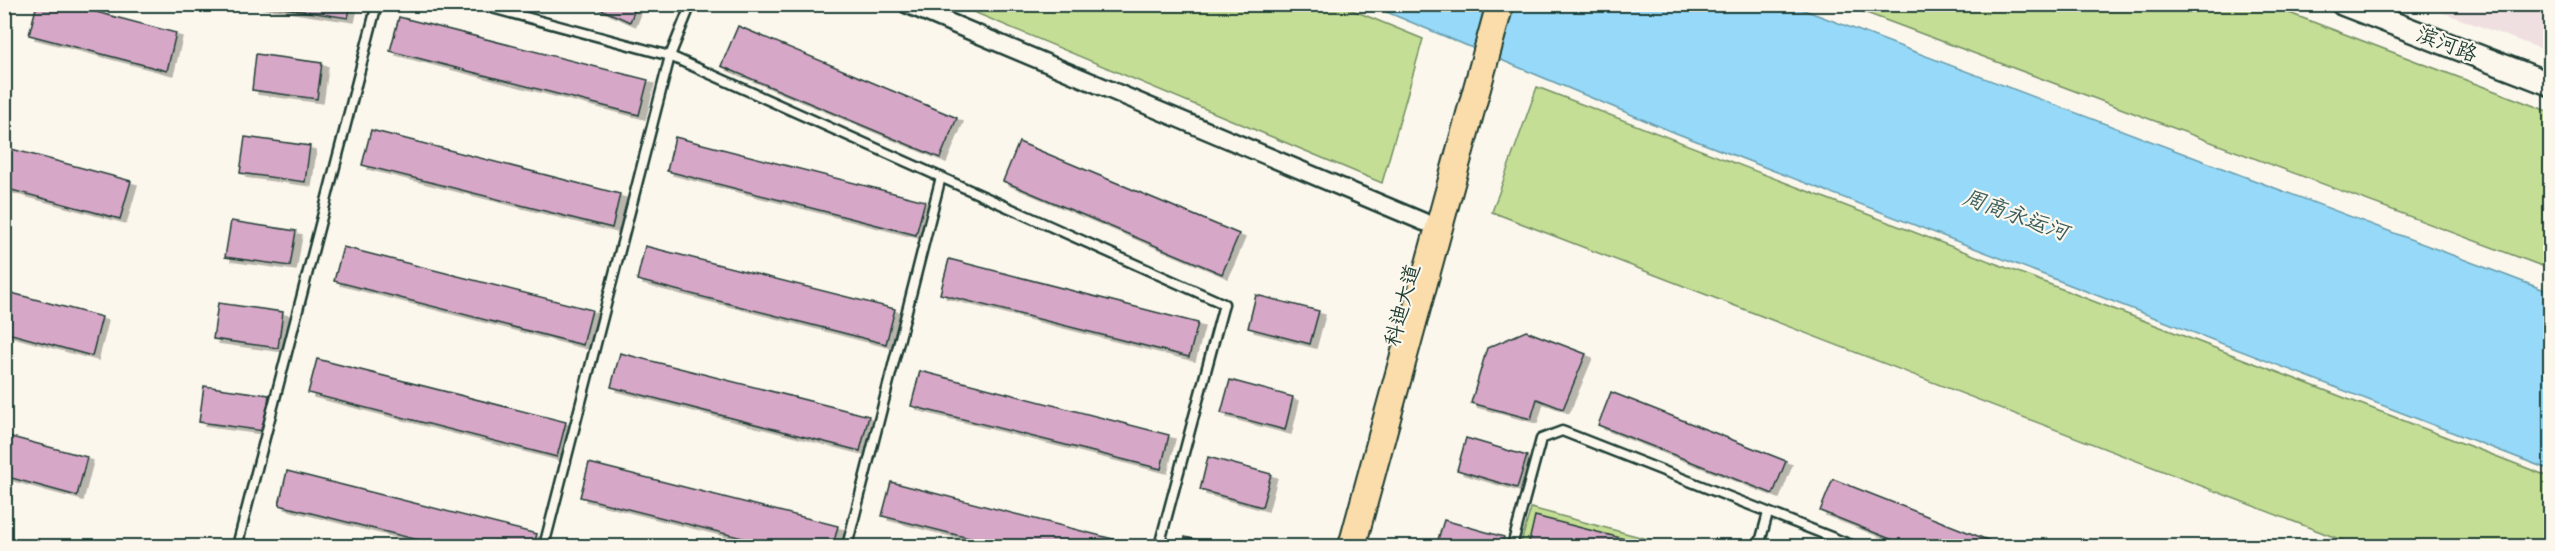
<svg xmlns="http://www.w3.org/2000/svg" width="2555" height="551" viewBox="0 0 2555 551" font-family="Mali,'LXGW WenKai TC',sans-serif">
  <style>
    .built { fill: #f0dfe1 }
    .green { fill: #c5de95; stroke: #728e64; stroke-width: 1.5 }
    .water { fill: #96d9f8; stroke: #669baa; stroke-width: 1.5 }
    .building { fill: #d7a7c7; stroke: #1f3d34; stroke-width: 1.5; filter: url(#shadow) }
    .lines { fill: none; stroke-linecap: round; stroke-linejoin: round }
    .lane-casing { stroke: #1f3d34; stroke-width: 13 }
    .street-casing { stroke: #1f3d34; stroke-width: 21 }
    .secondary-casing { stroke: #1f3d34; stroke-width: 27 }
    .primary-casing { stroke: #1f3d34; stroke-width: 30 }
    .lane { stroke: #fbf7ec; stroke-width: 8 }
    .street { stroke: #fbf7ec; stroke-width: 16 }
    .secondary { stroke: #fbf7ec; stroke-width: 22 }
    .primary { stroke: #faddab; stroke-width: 26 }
    .labels { text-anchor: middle; stroke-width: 4.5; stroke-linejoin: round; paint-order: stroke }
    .street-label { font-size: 21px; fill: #1f3d34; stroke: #fbf7ec }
    .water-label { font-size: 22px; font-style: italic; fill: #375c5b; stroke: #fbf7ec }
  </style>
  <defs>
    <filter id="shadow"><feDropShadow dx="6" dy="4" stdDeviation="0" flood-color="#0004"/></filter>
  </defs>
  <rect width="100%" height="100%" fill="#fbf7ec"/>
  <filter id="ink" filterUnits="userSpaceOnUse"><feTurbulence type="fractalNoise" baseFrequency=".0167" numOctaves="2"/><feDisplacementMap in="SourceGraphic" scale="12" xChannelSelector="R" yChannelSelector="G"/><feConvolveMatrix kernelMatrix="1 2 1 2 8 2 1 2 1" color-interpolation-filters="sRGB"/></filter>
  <g filter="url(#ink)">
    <path class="built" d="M2422,5H2550V52Z"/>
    <g class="green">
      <path d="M957,5H1340L1423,39L1382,183Z"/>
      <path d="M1845,5H2268L2550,112V269Z"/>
      <path d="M1537,87L2550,477V546H2357L1492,212Z"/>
      <path d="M1531,508L1674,546H1520Z"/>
    </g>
    <path class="water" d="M1370,5H1791L2550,292V470L1668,130Z"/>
    <g class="building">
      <path d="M37,4H66L176,33L167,71L29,35Z"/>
      <path d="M256,4H351L348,18Z"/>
      <path d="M589,4H637L630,22Z"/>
      <path d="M399,17L648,80L639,115L390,51Z"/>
      <path d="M738,26L957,118L940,158L721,66Z"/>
      <path d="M256,54L322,63L317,99L252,90Z"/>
      <path d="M371,130L620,194L612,228L362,165Z"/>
      <path d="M245,137L310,146L305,182L240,173Z"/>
      <path d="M675,137L925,201L916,235L667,171Z"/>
      <path d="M1019,142L1239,234L1222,274L1003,181Z"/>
      <path d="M4,147L131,181L120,219L4,188Z"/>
      <path d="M231,221L296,231L290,266L225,257Z"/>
      <path d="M645,246L895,309L886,344L637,280Z"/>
      <path d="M343,247L592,310L583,345L334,281Z"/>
      <path d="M949,259L1198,323L1189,357L940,294Z"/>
      <path d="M4,291L102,317L92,356L4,332Z"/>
      <path d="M1256,295L1319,311L1310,344L1248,328Z"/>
      <path d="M218,303L283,312L278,348L213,339Z"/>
      <path d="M1526,331L1586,354L1563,409L1537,399L1531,419L1471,403L1487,348Z"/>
      <path d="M620,353L869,416L860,451L611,387Z"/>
      <path d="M317,359L566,422L557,457L308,393Z"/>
      <path d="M920,371L1169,435L1161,469L911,406Z"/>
      <path d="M1230,380L1293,397L1285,430L1221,413Z"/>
      <path d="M204,386L269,395L264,431L199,422Z"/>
      <path d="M1611,392L1786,461L1773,494L1598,425Z"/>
      <path d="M4,435L87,457L77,496L4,476Z"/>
      <path d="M1466,438L1527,456L1517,488L1457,470Z"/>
      <path d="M1208,457L1271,474L1262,507L1200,490Z"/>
      <path d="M589,463L838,526L833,546H774L580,497Z"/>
      <path d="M287,471L537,534L533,546H442L279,505Z"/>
      <path d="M1833,479L2003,546H1908L1820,511Z"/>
      <path d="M891,482L1140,546H1000L882,516Z"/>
      <path d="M1535,516L1652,546H1528Z"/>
      <path d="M1444,520L1504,537L1502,546H1436Z"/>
      <path d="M1185,537L1222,546H1183Z"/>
    </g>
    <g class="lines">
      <defs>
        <g id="lane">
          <path d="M477,4L670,56L1224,304L1159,546"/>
          <path d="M238,543L251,546"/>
          <path d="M237,546L377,4"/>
          <path d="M544,546L670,56L691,4"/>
          <path d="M847,546L941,177"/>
          <path d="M1512,546L1541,439L1562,431L1854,546"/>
          <path d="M1759,546L1768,513"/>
        </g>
        <path id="street" d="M906,4L1424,222"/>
        <path id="secondary" d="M2343,4L2550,84"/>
        <path id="primary" d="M1352,546L1500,4"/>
      </defs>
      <use href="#lane" class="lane-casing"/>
      <use href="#street" class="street-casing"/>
      <use href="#secondary" class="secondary-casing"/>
      <use href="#primary" class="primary-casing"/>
      <use href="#lane" class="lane"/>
      <use href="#street" class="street"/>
      <use href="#secondary" class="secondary"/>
      <use href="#primary" class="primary"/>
    </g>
  </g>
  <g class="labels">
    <g class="street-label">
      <text transform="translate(2447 44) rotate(21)" y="7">滨河路</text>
      <text transform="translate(1402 305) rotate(-75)" y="7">科迪大道</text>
    </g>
    <g class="water-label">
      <text transform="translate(2016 214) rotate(20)" y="8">周商永运河</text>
    </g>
  </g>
  <rect width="2555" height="551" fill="none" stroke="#fbf7ec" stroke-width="24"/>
  <rect x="12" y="12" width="2531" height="527" fill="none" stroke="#1f3d34" stroke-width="2" filter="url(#ink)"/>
</svg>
